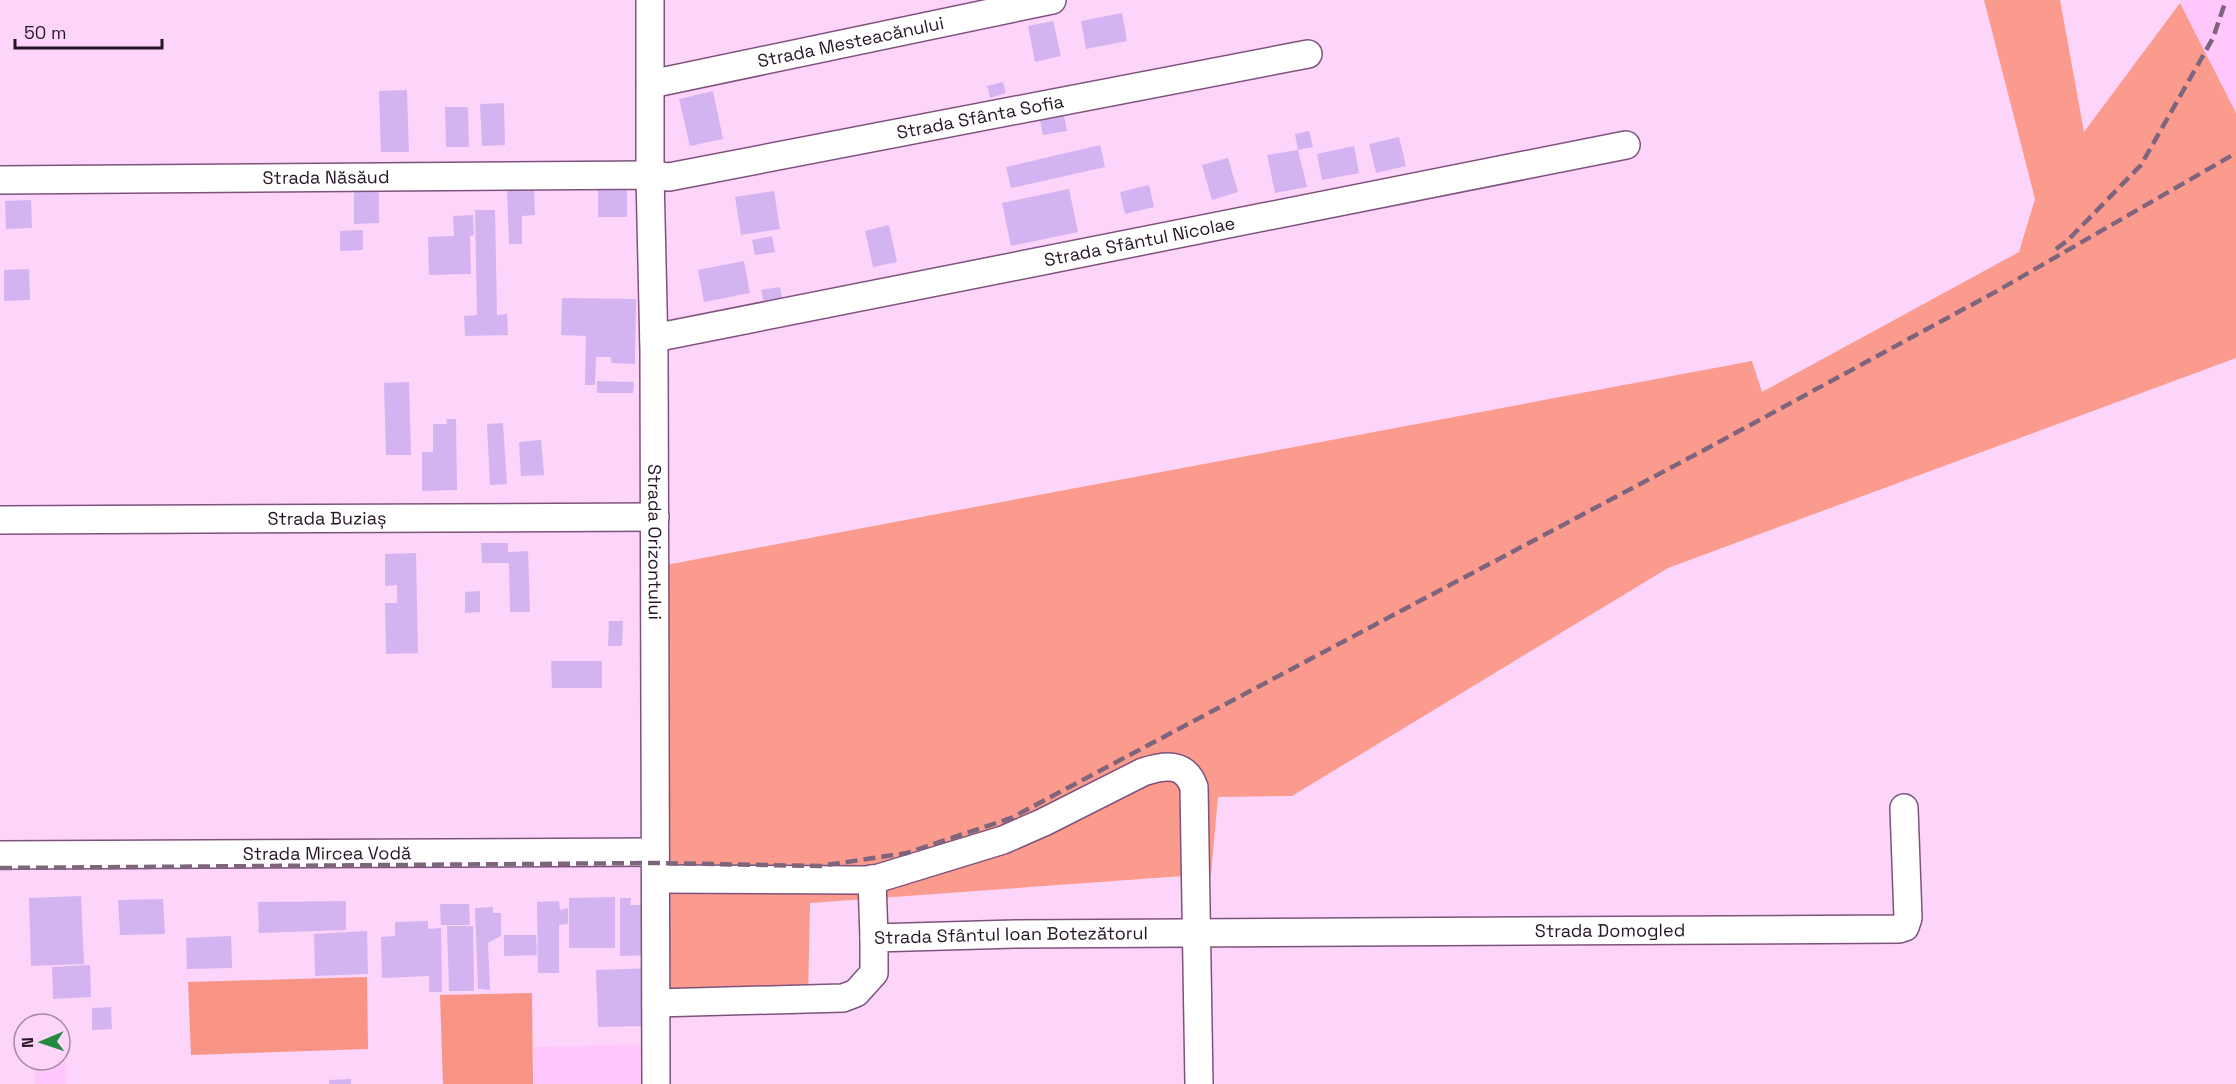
<svg xmlns="http://www.w3.org/2000/svg" width="2236" height="1084" viewBox="0 0 2236 1084" font-family="'Space Grotesk',sans-serif">
  <style>
    .built { fill: #ffc7fb }
    .green { fill: #fa9b8e }
    .forest { fill: #f89486 }
    .building { fill: #d4b3f1 }
    .lines { fill: none; stroke-linecap: round; stroke-linejoin: round }
    .minor-casing { stroke: #7e527c; stroke-width: 30 }
    .minor { stroke: #fff; stroke-width: 27 }
    .rail { stroke: #7f647d; stroke-width: 4.5; stroke-dasharray: 12 6; stroke-linecap: butt }
    .labels { text-anchor: middle; stroke-width: 4.5; stroke-linejoin: round; paint-order: stroke }
    .street-label { font-size: 18px; fill: #271526; stroke: #fdd5fa }
  </style>
  <rect width="100%" height="100%" fill="#fdd5fa"/>
  <g class="built">
    <path d="M2181,0H2236V113L2180,3Z"/>
    <path d="M652,1044L653,1084H534V1047Z"/>
    <path d="M60,1054H65L66,1084H35L34,1060H60Z"/>
  </g>
  <path class="green" d="M1984,0H2060L2084,132L2180,3L2236,113V358L1668,568L1292,796L1218,797L1211,874L810,903L808,1000H667L666,565L1752,361L1762,392L2019,252L2035,199Z"/>
  <g class="forest">
    <path d="M367,977L368,1049L191,1055L188,982Z"/>
    <path d="M532,993L533,1084H443L440,995Z"/>
  </g>
  <g class="building">
    <path d="M1122,13L1127,41L1086,49L1081,21Z"/>
    <path d="M1053,21L1061,56L1035,62L1028,26Z"/>
    <path d="M1003,82L1006,93L990,98L987,86Z"/>
    <path d="M407,90L409,152H381L379,91Z"/>
    <path d="M713,91L723,139L690,146L679,99Z"/>
    <path d="M504,103L505,145L482,146L480,104Z"/>
    <path d="M445,107H468L469,147H446Z"/>
    <path d="M1064,116L1067,131L1043,135L1040,120Z"/>
    <path d="M1309,131L1313,147L1298,150L1295,134Z"/>
    <path d="M1399,137L1406,166L1376,173L1369,144Z"/>
    <path d="M1100,145L1105,167L1011,188L1006,167Z"/>
    <path d="M1354,146L1359,173L1322,180L1317,154Z"/>
    <path d="M1298,150L1307,187L1275,193L1267,155Z"/>
    <path d="M1228,158L1238,192L1212,200L1202,165Z"/>
    <path d="M1149,185L1154,207L1125,214L1120,192Z"/>
    <path d="M354,188H379V223L354,224Z"/>
    <path d="M534,188L535,215L522,216V244H509L507,189Z"/>
    <rect x="598" y="188" width="29" height="29"/>
    <path d="M1069,189L1078,232L1011,246L1002,203Z"/>
    <path d="M774,191L780,229L741,235L735,197Z"/>
    <path d="M31,200L32,228L6,229L5,201Z"/>
    <path d="M475,210H495L497,315L507,314L508,335L465,336L464,316L477,315Z"/>
    <path d="M473,215L474,235L470,236L471,274L429,275L428,237L454,236L453,216Z"/>
    <path d="M889,225L897,262L873,267L865,231Z"/>
    <path d="M363,230V250L340,251V231Z"/>
    <path d="M772,236L775,252L755,255L752,240Z"/>
    <path d="M744,261L750,293L704,302L698,270Z"/>
    <path d="M29,269L30,300L4,301V270Z"/>
    <path d="M780,287L782,299L764,303L761,290Z"/>
    <path d="M562,298L636,299L635,364L611,363V357H596L595,385H585L586,336L561,335Z"/>
    <path d="M597,381L634,382L633,393H597Z"/>
    <path d="M409,382L411,455H386L384,383Z"/>
    <path d="M446,419H456L457,490L422,491V452H433V424H447Z"/>
    <path d="M503,423L507,484L490,485L487,424Z"/>
    <path d="M541,440L544,475L521,476L519,442Z"/>
    <path d="M481,543H508V552L528,551L530,612H510L509,563H482Z"/>
    <path d="M416,553L418,653L386,654L385,603H397V585L385,586V554Z"/>
    <path d="M480,591V612L465,613V592Z"/>
    <path d="M609,621H623L622,646H608Z"/>
    <path d="M551,661H602V688H552Z"/>
    <path d="M81,896L84,964L31,966L29,898Z"/>
    <path d="M615,897V948H569V898Z"/>
    <path d="M620,898H631L630,905H642L654,955L620,956Z"/>
    <path d="M163,899L165,934L120,935L118,900Z"/>
    <path d="M346,901V930L259,933L258,902Z"/>
    <path d="M559,901L560,910L568,908V924L559,925V973H538L537,902Z"/>
    <path d="M440,904H469L470,925H441Z"/>
    <path d="M493,907V913H501V936L488,943L490,990L478,989L475,908Z"/>
    <path d="M428,921V929L441,928L442,992H429V976L382,978L381,937L395,936V922Z"/>
    <path d="M447,926H473L474,991H449Z"/>
    <path d="M367,931L368,974L315,976L314,934Z"/>
    <path d="M504,935H536L537,955L504,956Z"/>
    <path d="M231,936L232,968L187,969L186,938Z"/>
    <path d="M90,965L91,997L53,999L52,967Z"/>
    <path d="M653,968L654,1026L598,1027L596,970Z"/>
    <path d="M111,1007L112,1029L92,1030V1008Z"/>
    <path d="M351,1079V1084H329V1080Z"/>
  </g>
  <g class="lines">
    <defs>
      <g id="minor">
        <path id="s1" d="M650,0V175L654,351L656,1084"/>
        <path id="s2" d="M651,84L1052,0"/>
        <path id="s3" d="M0,180L650,175L669,177L1308,54"/>
        <path id="s4" d="M654,338L1626,145"/>
        <path id="s5" d="M0,520L655,517"/>
        <path id="s6" d="M0,855L655,852"/>
        <path d="M656,879L865,880L879,878L1003,840L1044,822L1143,772C1165,765 1185,762 1194,787L1199,1084"/>
        <path d="M872,879L874,938"/>
        <path id="s7" d="M656,1003L843,998L856,993L874,973V938L1015,934L1899,929L1905,927L1908,918L1904,808"/>
      </g>
    </defs>
    <use href="#minor" class="minor-casing"/>
    <use href="#minor" class="minor"/>
    <g class="rail">
      <path d="M2056,249L2067,241L2141,165L2213,38L2226,0"/>
      <path d="M0,868L656,863L820,866L907,853L1011,818L1706,449L1997,291L2236,153"/>
    </g>
  </g>
  <g class="labels">
    <g class="street-label">
      <text dy="6" stroke="none"><textPath href="#s2" startOffset="204">Strada Mesteacănului</textPath></text>
      <text dy="6" stroke="none"><textPath href="#s3" startOffset="986">Strada Sfânta Sofia</textPath></text>
      <text dy="6" stroke="none"><textPath href="#s3" startOffset="326">Strada Năsăud</textPath></text>
      <text dy="6" stroke="none"><textPath href="#s4" startOffset="495">Strada Sfântul Nicolae</textPath></text>
      <text dy="6" stroke="none"><textPath href="#s5" startOffset="327">Strada Buziaș</textPath></text>
      <text dy="6" stroke="none"><textPath href="#s1" startOffset="542">Strada Orizontului</textPath></text>
      <text dy="6" stroke="none"><textPath href="#s6" startOffset="327">Strada Mircea Vodă</textPath></text>
      <text dy="6" stroke="none"><textPath href="#s7" startOffset="999">Strada Domogled</textPath></text>
      <text dy="6" stroke="none"><textPath href="#s7" startOffset="400">Strada Sfântul Ioan Botezătorul</textPath></text>
    </g>
  </g>
  <g transform="translate(42 1042) rotate(268)"><circle r="28" fill="#fdd5fa" stroke="#a788a5" stroke-width="1.5"/>
  <path d="M0-4.5L10 22L0 15L-10 22Z" fill="#238a40"/>
  <text y="-9" font-size="16" font-weight="bold" text-anchor="middle" fill="#271526">N</text>
  </g>
  <path d="M15 39v9h147v-9" fill="none" stroke="#271526" stroke-width="3"/>
  <text x="24" y="39" font-size="18" fill="#271526" stroke="#fdd5fa" stroke-width="4.5" paint-order="stroke">50 m</text>
</svg>
